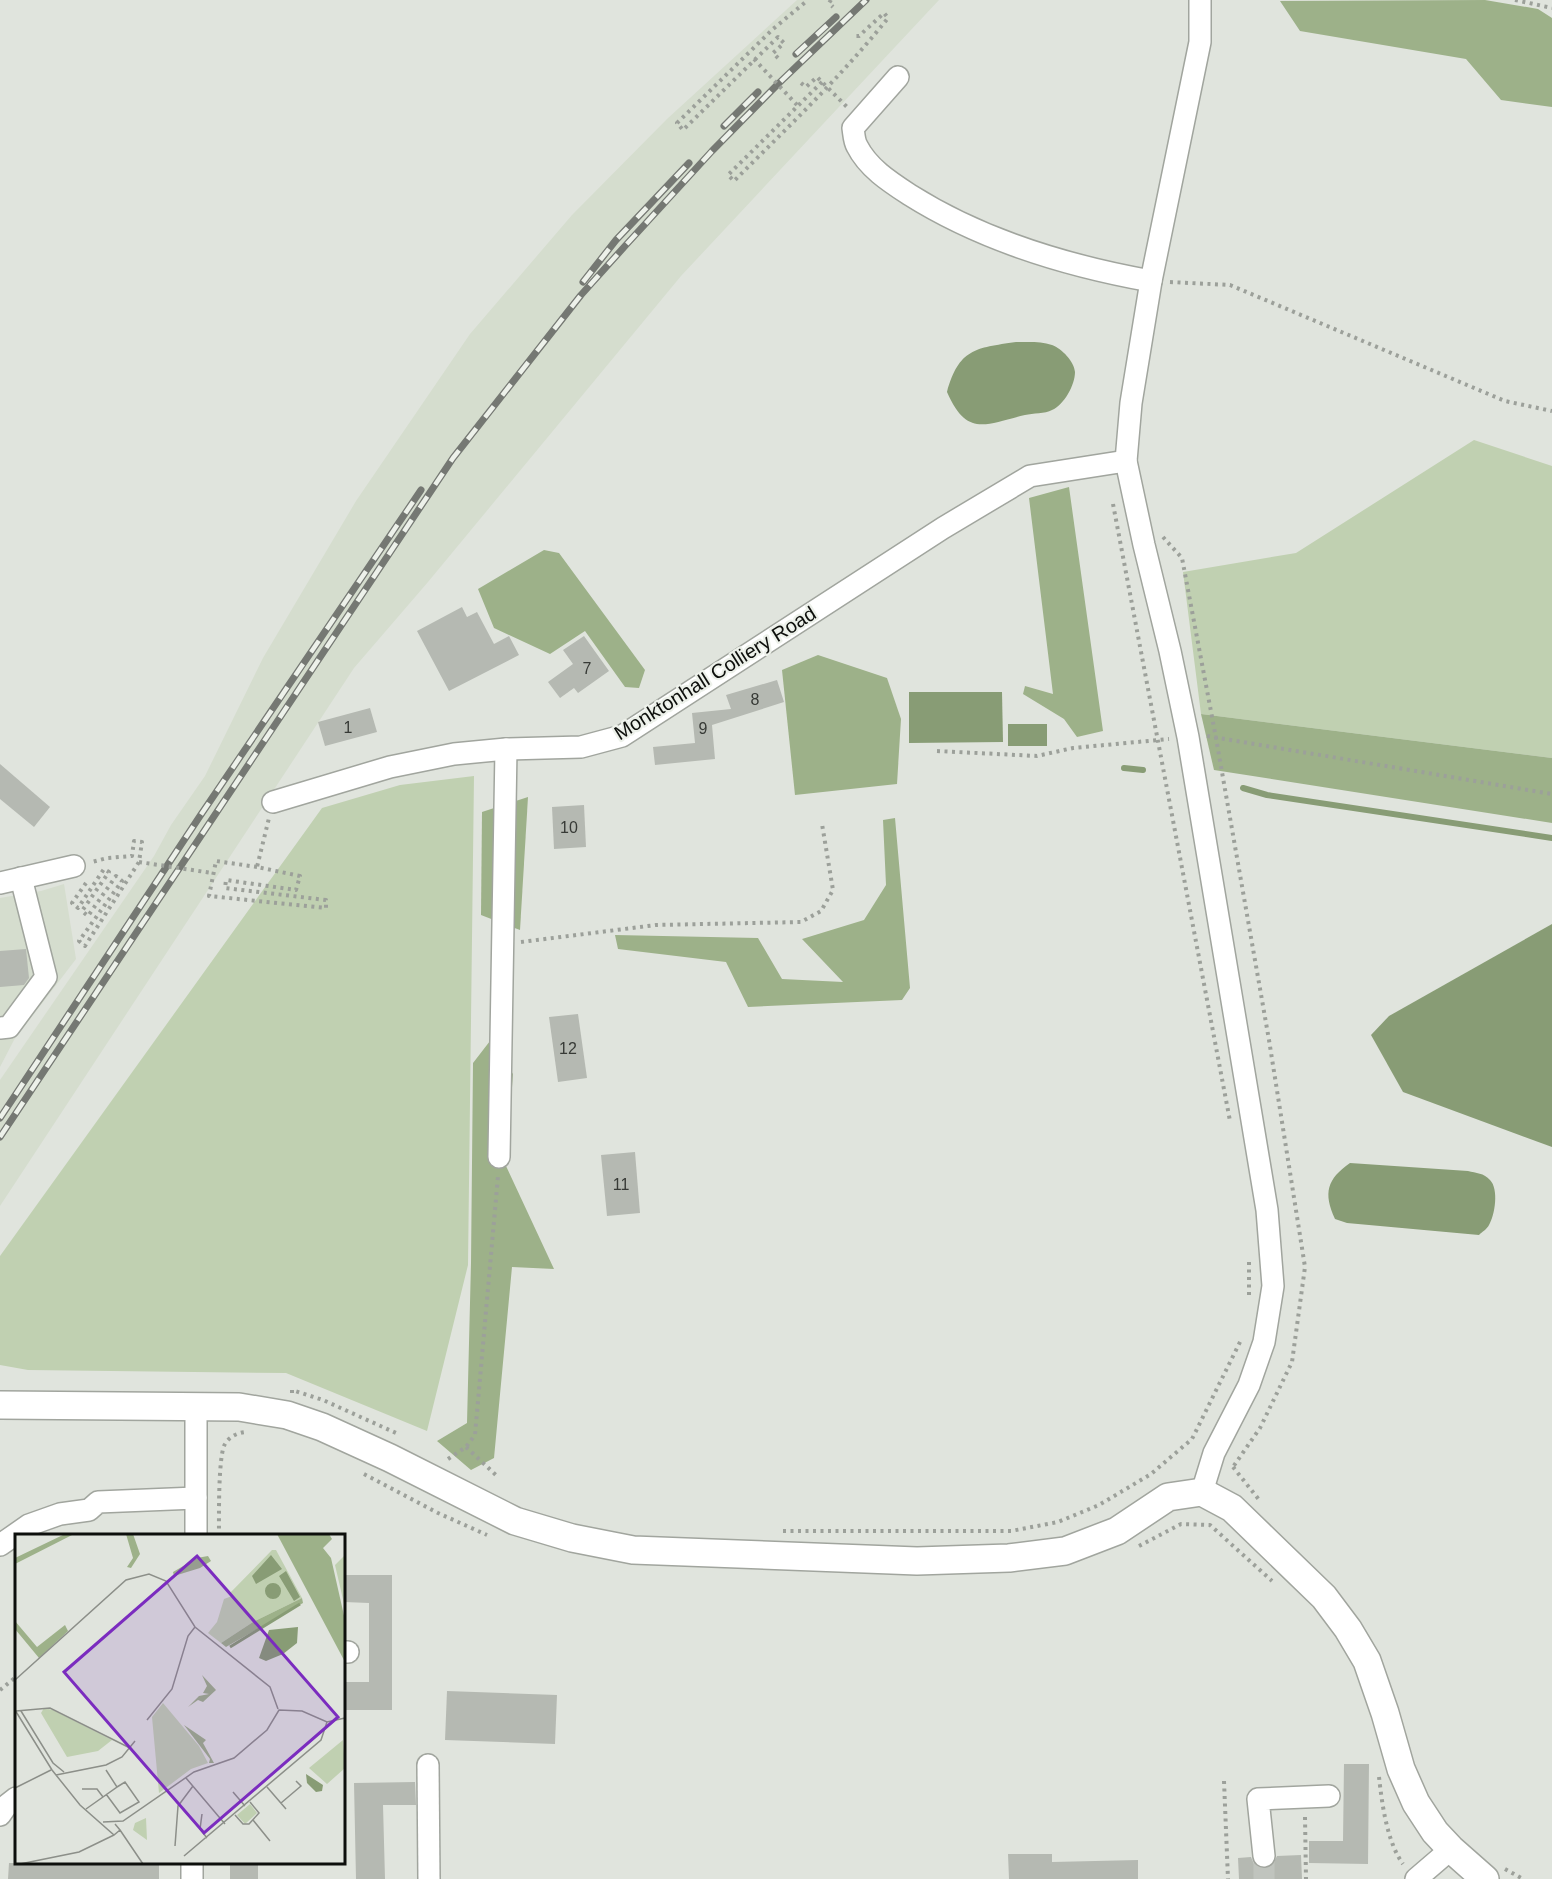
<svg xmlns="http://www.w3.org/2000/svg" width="1552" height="1879" viewBox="0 0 1552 1879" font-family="Helvetica,sans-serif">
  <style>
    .built { fill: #d5ddce }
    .green { fill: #c0d0b1 }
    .forest { fill: #9db189 }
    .water { fill: #889c75 }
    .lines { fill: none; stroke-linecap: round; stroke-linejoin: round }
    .stream { stroke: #889c75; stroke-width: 6 }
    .building { fill: #b5b9b2 }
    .minor-tunnel { stroke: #c0c4be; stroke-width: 21; stroke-dasharray: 21 10; stroke-linecap: butt }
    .minor-casing { stroke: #a1a59e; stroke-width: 24 }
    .major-casing { stroke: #a1a59e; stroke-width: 30 }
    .path { stroke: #9ca09a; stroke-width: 4; stroke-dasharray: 3 4.5; stroke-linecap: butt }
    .minor { stroke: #fff; stroke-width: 21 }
    .major { stroke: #fff; stroke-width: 27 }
    .rail-casing { stroke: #757873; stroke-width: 7 }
    .rail { stroke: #edf1ea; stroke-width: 4.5; stroke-dasharray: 14; stroke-linecap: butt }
    .path-bridge { stroke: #9ca09a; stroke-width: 4; stroke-dasharray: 3 4.5; stroke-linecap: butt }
    .labels { text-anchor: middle; stroke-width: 4.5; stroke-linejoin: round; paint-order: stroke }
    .number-label { font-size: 16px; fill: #373a36 }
    .street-label { font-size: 20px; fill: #0d0f0c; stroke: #edf1ea }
    .inset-river { fill: none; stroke: #889c75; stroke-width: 3 }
    .inset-road { fill: none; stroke: #8c8f89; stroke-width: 1.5 }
    .view { fill: #7b2cbf; fill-opacity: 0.15; stroke: #7b2cbf; stroke-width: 3 }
    .inset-edge { fill: none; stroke: #0d0f0c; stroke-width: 3 }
  </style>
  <rect width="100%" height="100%" fill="#e0e4dd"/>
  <g class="built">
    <path d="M797,0H939L681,276L428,582L354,668L0,1206V1080L154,856L171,825L205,776L263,658L356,501L470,334L572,215L667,119Z"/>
    <path d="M64,884L76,959L14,1040L0,1067V898L41,891Z"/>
  </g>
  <g class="green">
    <path d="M1474,440L1552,466V758L1201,714L1183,572L1296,553Z"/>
    <path d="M474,776L468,1265L427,1431L286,1373L28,1370L0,1365V1256L322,808L400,785Z"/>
  </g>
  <g class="forest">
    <path d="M1485,0L1538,9L1552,18V107L1501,100L1466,59L1300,31L1280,1Z"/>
    <path d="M1069,487L1103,731L1077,737L1064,719L1023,694L1025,686L1053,694L1029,498Z"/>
    <path d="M544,550L559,553L645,670L639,688L625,687L585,631L550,654L494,628L478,589Z"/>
    <path d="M818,655L887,678L901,719L897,784L795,795L782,670Z"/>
    <path d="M1201,714L1552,758V823L1214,770Z"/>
    <path d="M528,797L520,930L481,915L482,812Z"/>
    <path d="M895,818L910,988L902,1000L748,1007L726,962L618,949L615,935L758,938L782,979L843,982L802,939L864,920L886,885L883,820Z"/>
    <path d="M490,1041L513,1074L506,1166L554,1269L512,1267L494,1458L471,1470L437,1441L467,1423L471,1263L473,1063Z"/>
  </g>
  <g class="water">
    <path d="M1016,342C1028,342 1041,341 1052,345C1062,349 1074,361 1075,372C1075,385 1064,405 1052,410C1045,414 1033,413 1025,415C986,424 967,438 947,392C959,349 975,348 1016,342Z"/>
    <path d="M909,692H1002L1003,742L909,743Z"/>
    <rect x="1008" y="724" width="39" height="22"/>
    <path d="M1552,924V1147L1403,1092L1371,1035L1389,1016Z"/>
    <path d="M1350,1163L1468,1171C1476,1173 1484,1173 1490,1180C1499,1189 1495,1215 1489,1225C1487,1229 1482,1232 1479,1235L1347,1223L1335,1219C1323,1193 1327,1179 1350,1163Z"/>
  </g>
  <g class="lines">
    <g class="stream">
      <path d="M1124,768L1143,770"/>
      <path d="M1243,788L1267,795L1552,838"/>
    </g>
  </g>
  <g class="building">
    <path d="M462,607L467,617L477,612L494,644L509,636L519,655L449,691L417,631Z"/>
    <path d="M584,636L609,671L578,693L574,688L560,698L548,682L573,664L563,650Z"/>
    <path d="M777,680L784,702L712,725L715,759L655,765L653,747L695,743L692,713L731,709L726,695Z"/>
    <path d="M370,708L377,732L325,746L318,722Z"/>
    <path d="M0,764L50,807L34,827L0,799Z"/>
    <path d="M584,805L586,847L554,849L552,807Z"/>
    <path d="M26,949L29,978L24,985L0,987V951Z"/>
    <path d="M578,1014L587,1078L558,1082L549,1017Z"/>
    <path d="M635,1152L640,1213L607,1216L601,1155Z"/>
    <path d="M344,1575H392V1710H344V1682H369V1603L344,1602Z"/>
    <path d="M447,1691L557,1695L555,1744L445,1740Z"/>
    <path d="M1344,1764H1369L1368,1864L1309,1863V1841H1343Z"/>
    <path d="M415,1782L416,1805H383L385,1879H356L354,1783Z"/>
    <path d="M1008,1854H1052V1862L1138,1860V1879H1009Z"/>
    <path d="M1301,1855L1302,1879H1239L1238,1858L1251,1857L1254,1864L1259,1868L1265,1869L1272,1866L1277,1856Z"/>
    <path d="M9,1863H159V1879H8Z"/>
    <rect x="230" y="1863" width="28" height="16"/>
  </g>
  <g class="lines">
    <path class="minor-tunnel" d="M1264,1879V1856"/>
    <defs>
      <g id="minor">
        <path d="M1200,0V42L1151,281L1131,403L1126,461L1144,545L1170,651L1188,737L1267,1210L1273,1286L1264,1342L1249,1385L1214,1453L1202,1492"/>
        <path d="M898,77L853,128C854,134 854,141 857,146C868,168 890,182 910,195C983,241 1067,266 1151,281"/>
        <path d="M273,802L390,767L454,754L506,749L581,747L622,736L943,528L1030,476L1126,461"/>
        <path d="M0,883L74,866"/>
        <path d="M0,1028L9,1027L46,977L21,878"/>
        <path d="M499,1157L506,749"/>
        <path d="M196,1405V1536"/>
        <path d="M0,1545L29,1525L60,1514L89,1510L98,1502L196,1498"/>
        <path d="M344,1652H348"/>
        <path d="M428,1765L429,1879"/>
        <path d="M0,1815L7,1805L16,1798"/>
        <path d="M1264,1856L1258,1799L1329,1796"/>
        <path d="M192,1862V1879"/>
        <path d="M1416,1879L1451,1849"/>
      </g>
      <path id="major" d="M0,1405L239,1407L287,1415L322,1427L390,1458L515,1521L572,1538L633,1550L917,1561L1009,1558L1065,1551L1117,1531L1168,1497L1202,1492L1232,1508L1324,1597L1348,1629L1367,1661L1385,1713L1401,1769L1416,1803L1435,1832L1451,1849L1485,1879"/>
    </defs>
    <use href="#minor" class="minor-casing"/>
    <use href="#major" class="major-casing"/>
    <g class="path">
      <path d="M831,0L829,3L833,7"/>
      <path d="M1515,0L1552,8"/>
      <path d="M778,58L773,53L784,43L778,37L683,130L677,123L773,29L808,0"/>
      <path d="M822,82L728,175L734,181C787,128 841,77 888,18L884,13L859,36H855"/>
      <path d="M801,83L806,87L817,77L847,107"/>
      <path d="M1170,282L1230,285L1505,401L1552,411"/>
      <path d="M1113,504L1230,1121"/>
      <path d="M1163,537L1182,558L1216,738L1269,1040L1305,1267L1292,1362L1260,1428L1233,1467"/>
      <path d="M1207,736L1552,794"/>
      <path d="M937,751L1037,756L1073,748L1169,739"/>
      <path d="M257,867L216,861L209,896L326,908V900L225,888L226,880L296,890L300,876L257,867L269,818"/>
      <path d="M86,883L72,903L78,908L104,869L109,872L82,911L88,916L116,876L122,881L79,941L85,946L139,862L142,842L134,841L132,856L107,858L92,862"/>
      <path d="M521,942L656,925L801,922L821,911L833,890L822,824"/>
      <path d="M1249,1262V1296"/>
      <path d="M292,1393V1390L323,1400L396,1433"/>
      <path d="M466,1447L497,1476"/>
      <path d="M448,1459L466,1447L475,1435L498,1176"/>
      <path d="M1233,1467L1260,1501"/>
      <path d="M364,1474L438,1513L487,1535"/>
      <path d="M783,1531H1011L1058,1522L1099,1505L1151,1474L1192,1439L1242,1338"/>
      <path d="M219,1536C219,1519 218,1455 225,1444C229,1437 237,1433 245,1432"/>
      <path d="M1139,1546L1181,1524L1210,1525L1272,1581"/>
      <path d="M0,1690L16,1677"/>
      <path d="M1379,1777C1382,1804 1387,1842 1403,1864"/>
      <path d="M1224,1781L1228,1879"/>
      <path d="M1305,1817L1306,1879"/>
      <path d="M1505,1869L1523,1879"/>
    </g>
    <use href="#minor" class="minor"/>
    <use href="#major" class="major"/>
    <defs>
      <g id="rail">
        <path d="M796,54L836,17"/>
        <path d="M724,126L758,92"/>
        <path d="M583,282L616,240L689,163"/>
        <path d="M0,1118L200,816L421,490"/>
        <path d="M0,1137L453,458L581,295L625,246L712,151L778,84L866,0"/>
      </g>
    </defs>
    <use href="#rail" class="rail-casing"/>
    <use href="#rail" class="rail"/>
    <g class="path-bridge">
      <path d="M754,59L798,106"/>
      <path d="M139,862L212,873"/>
    </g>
  </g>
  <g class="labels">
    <g class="number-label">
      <text x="587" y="674">7</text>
      <text x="755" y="705">8</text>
      <text x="348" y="733">1</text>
      <text x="703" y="734">9</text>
      <text x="569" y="833">10</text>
      <text x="568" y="1054">12</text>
      <text x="621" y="1190">11</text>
    </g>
    <g class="street-label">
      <text transform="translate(715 673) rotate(-32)" y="7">Monktonhall Colliery Road</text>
    </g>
  </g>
  <g transform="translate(15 1534)">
    <rect width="330" height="330" fill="#e0e4dd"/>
    <path d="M257,16H261L287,64L238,88L206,109L193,99L202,88L209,65L217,62L215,59ZM330,21V74L320,31ZM148,169L184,212L193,229L176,235L144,259L137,183ZM29,174L38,176L97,206L83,217L52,223L26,179ZM328,206L330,234L312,250L294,234ZM235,270L242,279L230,290L222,281ZM131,284L132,306L118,296L120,289Z" fill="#c0d0b1"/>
    <path d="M50,0H59L0,30V24ZM111,0H118L125,20L116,34L112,33L118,24ZM262,0H314L317,5L308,14L316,24L330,86V128ZM193,22L196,27L185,34L159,42L158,38L182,24ZM287,64L288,69L211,113L206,109L238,88ZM0,87L22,113L50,91L53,97L24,124L0,95ZM187,141L201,156L188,168L183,166L173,173L184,162L194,160L188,159L192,152ZM169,191L191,206L188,209L199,229H194L195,225Z" fill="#9db189"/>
    <path d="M256,21L267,35L241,50L237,42ZM271,37L285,63L279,67L264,42ZM250 57a8 8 0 1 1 16 0a8 8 0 1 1-16 0ZM283,93L282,109L268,120L251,127L244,124L254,96ZM291,240L308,251L307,257L301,258L292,249Z" fill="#889c75"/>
    <path class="inset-river" d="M215,113L285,70"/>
    <path class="inset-road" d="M0,146L111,46L134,40L151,47L180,93L255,153L263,175M0,176L37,236L65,271L99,301L105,296L100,290M1,177L35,174L115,214M6,177L38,229L49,238M132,186L157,155L173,102L180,93M41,241L91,231L107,223L120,207M171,244L210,290M252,253L271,275M0,254L36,236M67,255H82L88,263M218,258L230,272M91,260L105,279L124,268L110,248L102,253M266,269L286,252L281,247M71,275L102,253L91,236M187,280L185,295L192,304M220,281L228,290H234L244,279L235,268M238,286L255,307M88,288L108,287L179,238L219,224L252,196L264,176L287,177L312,188L330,184M105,296L128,330M160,312L163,272L178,252M169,322L306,206L312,188M5,330L64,318L99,301"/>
    <path class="view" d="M182,22L323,183L189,299L49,138Z"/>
    <rect width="330" height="330" class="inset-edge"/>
  </g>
</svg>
